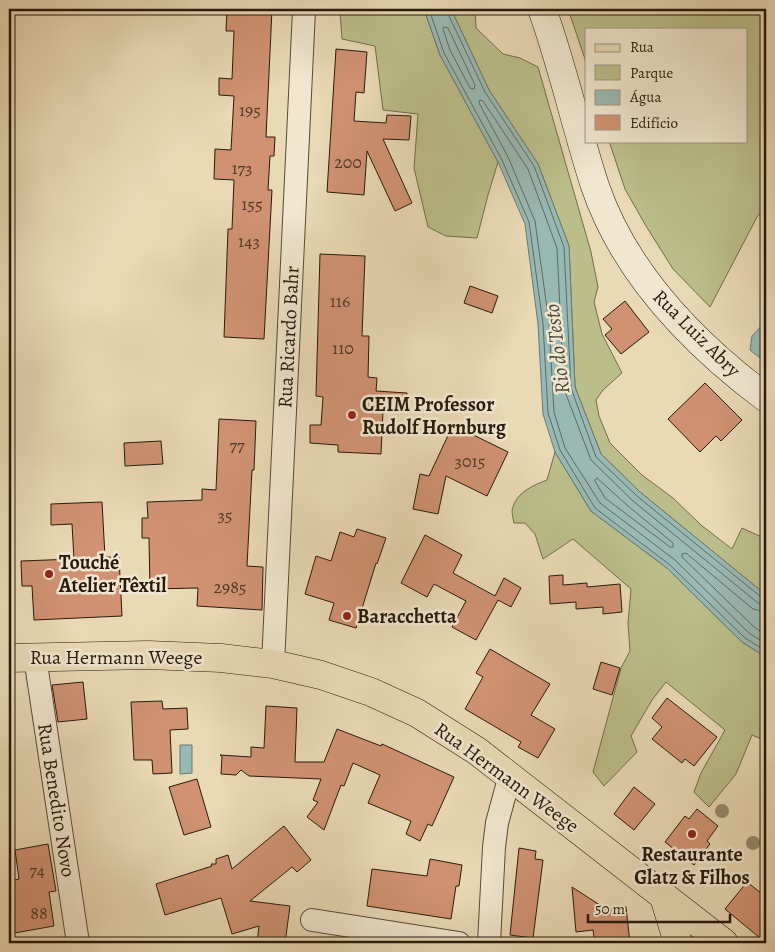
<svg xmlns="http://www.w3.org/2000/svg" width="775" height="952" viewBox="0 0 775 952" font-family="Alegreya,serif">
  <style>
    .green { fill: #bbbe8b; stroke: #716c4b }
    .water { fill: #99b9b4; stroke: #6b7970 }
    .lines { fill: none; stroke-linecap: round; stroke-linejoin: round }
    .shore { stroke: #606a60; stroke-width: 1 }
    .building { fill: #d09273; stroke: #271a0b }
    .street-casing { stroke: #584a36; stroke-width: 24 }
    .secondary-casing { stroke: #271a0b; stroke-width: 29 }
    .primary-casing { stroke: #271a0b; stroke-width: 29 }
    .street { stroke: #f1e6cf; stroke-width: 22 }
    .secondary { stroke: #f1e6cf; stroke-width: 28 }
    .primary { stroke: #e9d9b5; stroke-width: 28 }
    .tree { fill: #968b6c }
    .poi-dot { fill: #8f2418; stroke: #f1e6cf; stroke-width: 2 }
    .labels { text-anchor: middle; stroke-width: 5; stroke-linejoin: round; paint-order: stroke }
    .number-label { font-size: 18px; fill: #513825 }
    .street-label { font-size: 20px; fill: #271a0b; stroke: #f1e6cf }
    .poi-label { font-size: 20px; font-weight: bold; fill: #271a0b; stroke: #f1e6cf; text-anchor: start }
    .water-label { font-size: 21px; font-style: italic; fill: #494a3e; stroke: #f1e6cf }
  </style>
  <rect width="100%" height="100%" fill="#e9d9b5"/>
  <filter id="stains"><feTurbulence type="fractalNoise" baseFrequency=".004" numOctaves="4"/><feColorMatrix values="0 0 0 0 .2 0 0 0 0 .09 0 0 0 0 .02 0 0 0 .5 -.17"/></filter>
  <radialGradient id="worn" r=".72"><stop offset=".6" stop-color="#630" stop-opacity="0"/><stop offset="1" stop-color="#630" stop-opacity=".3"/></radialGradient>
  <g class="green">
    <path d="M330,9H424L440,55L498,162L488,195L477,238L446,236L428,227L414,168L418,114L383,110L375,46L342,39L340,12Z"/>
    <path d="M451,9H475L476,28L503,54L520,58L538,67L591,252L598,287L594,302L602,334L622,373L603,390L596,400L599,416L610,443L642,475L673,498L701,525L732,549L742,528L766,539V595L640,492L601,454L575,387L569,246L538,164L489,90Z"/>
    <path d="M568,9H766V206L757,217L710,307L673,269L646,226L625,189L609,141H746V29H586V62Z"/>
    <path d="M555,452L591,511L667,568L742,642L766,657V741L752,735L736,774L709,807L694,792L701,773L725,730L666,682L652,700L631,736L637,752L604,786L593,772L621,668L630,651L628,623L631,589L573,539L543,559L535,534L525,523H514C513,518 511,511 513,507C517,492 534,485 547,480Z"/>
  </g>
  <g class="water">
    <path d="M424,9H451L489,90L538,164L569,246L575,387L601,454L640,492L766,595V657L742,642L667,568L591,511L555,452L543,414L538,324L525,224L498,162L440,55Z"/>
    <path d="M766,321V362H765L750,350L752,336Z"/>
    <path d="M180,745H192V773L180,774Z"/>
  </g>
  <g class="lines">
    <g class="shore">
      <path d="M429,9L444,53L502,160L529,222L543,324L548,413L560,450L595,508L670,565L745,638L766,651"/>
      <path d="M447,9L449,16L485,92L534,166L564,247L571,388L596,457L637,496L761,597L766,598"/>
      <path d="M444,27L448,28L475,85L474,89L470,88L450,50L443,29Z"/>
      <path d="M597,478L628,506L673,543V547H670L605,498L595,481Z"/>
      <path d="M766,605L758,603L633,501L591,460L564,389L557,248L528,169L483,101L480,100L479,103L508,157L535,221L549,323L554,412L565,448L600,503L675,560L749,633L766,644"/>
      <path d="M766,612L753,609L686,553L682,554V557L754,627L766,635"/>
    </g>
  </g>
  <g class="building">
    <path d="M227,9H272L266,137H275L274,156H270L268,190H272L264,339L224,337L228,229H232L234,180L214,179L215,149L231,150L234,96L219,95V78L232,79L234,31H226Z"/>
    <path d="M336,49L367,52L364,93L356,92L354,121L386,123L387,115L411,116L409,140L383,139L412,203L395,211L367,151L364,195L327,192Z"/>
    <path d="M320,254L365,256L362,336H369L368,377L377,378L376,391L407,393L406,412L383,411L381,454L338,452V445L310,443V425H321L323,397L316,396Z"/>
    <path d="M470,286L498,296L492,313L464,303Z"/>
    <path d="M625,301L649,332L621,354L605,335L612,329L603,319Z"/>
    <path d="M705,383L742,420L721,441L716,436L700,452L668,419Z"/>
    <path d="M219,419L256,421L254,470H252L247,566L263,567L262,610L197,606L198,588L150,589L149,538H142V518H148L147,502L202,500V489L216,490Z"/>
    <path d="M453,425L508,452L487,496L446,476L438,514L413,509L420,474L429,476Z"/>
    <path d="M161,441L163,464L125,466L124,443Z"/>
    <path d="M102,502L105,557H119L122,616L34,620L32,586H22L21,561L74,559L72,524L51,525V504Z"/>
    <path d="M357,529L386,538L377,564L376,563L356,628L329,620L334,603L305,594L316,556L331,561L340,532L354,537Z"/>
    <path d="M425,535L462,555L453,573L495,596L504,578L521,588L511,607L498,600L476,640L452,627L466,601L434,584L427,597L401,583Z"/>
    <path d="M563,575V585L587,583V587L620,584L622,612L603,614V607L576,609V602L550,604L549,576Z"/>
    <path d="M490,649L550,684L531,715L555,729L538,758L518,747L521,742L465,709L483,677L476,673Z"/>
    <path d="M601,662L620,668L612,695L593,689Z"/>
    <path d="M83,682L87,719L58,722L52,685Z"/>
    <path d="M667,698L717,737L694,766L685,759L682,763L652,739L662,727L652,718Z"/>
    <path d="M162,701L163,709L187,708L188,729L170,730L172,773L153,774L152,760H134L131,702Z"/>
    <path d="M266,706L297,708L295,762H324L337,729L381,746L382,744L454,777L432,826L428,824L420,841L406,834L411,821L368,803L380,775L353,763L344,786L341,785L324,830L307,817L318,802L313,800L321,779L249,776L241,770L236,775L221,774L222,756L220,755L251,757V747L264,748Z"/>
    <path d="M197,779L211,827L184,835L169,787Z"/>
    <path d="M634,787L655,804L634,830L614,814Z"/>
    <path d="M697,809L718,826L707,841L710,844L694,865L665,842L685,816L689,819Z"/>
    <path d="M284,826L311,860L297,872L292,867L250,901L290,906L285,943H257L259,926L232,934L221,898L165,915L156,884L212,866L211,864H216V859L228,855L232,869Z"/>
    <path d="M48,844L56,891L49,892L54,926L9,934V881L19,879L15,850Z"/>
    <path d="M519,848L536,851L535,859L543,860L533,938L510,935Z"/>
    <path d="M430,859L462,865L459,886H456L451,919L367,906L372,869L427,876Z"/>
    <path d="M747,882L766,897V943L725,909Z"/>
    <path d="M572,887L606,909L626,907L630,943H595L593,930L576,932Z"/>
  </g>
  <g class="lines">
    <defs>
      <g id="street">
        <path d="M35,657L78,943"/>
        <path d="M273,664L304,10"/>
        <path d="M312,920L459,943"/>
        <path d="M489,943L494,847L497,823L510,775"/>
      </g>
      <path id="secondary" d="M542,9C563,67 576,128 595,186C625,274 694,344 766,398"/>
      <g id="primary">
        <path d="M9,658L148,655L221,658L273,664L321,675L371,692L417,713L477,751L724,943"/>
        <path d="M664,897L678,943"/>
      </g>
    </defs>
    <use href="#street" class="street-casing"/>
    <use href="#secondary" class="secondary-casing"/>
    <use href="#primary" class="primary-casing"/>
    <use href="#street" class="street"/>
    <use href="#secondary" class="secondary"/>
    <use href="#primary" class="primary"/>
  </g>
  <g class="tree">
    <circle cx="722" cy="811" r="7"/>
    <circle cx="753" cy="843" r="7"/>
  </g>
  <g class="poi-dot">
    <circle cx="352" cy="415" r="5"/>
    <circle cx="49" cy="574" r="5"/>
    <circle cx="347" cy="616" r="5"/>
    <circle cx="692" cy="834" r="5"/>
  </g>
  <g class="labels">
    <g class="number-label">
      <text x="250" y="116">195</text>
      <text x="348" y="168">200</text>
      <text x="242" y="174">173</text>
      <text x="252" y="210">155</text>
      <text x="249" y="247">143</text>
      <text x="340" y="307">116</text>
      <text x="343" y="354">110</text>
      <text x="237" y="451">77</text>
      <text x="470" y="467">3015</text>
      <text x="225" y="521">35</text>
      <text x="230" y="593">2985</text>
      <text x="37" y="876">74</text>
      <text x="39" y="919">88</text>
    </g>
    <g class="street-label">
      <text transform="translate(697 333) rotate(45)" y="7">Rua Luiz Abry</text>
      <text transform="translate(288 337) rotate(-87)" y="7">Rua Ricardo Bahr</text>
      <text x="116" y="664">Rua Hermann Weege</text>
      <text transform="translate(507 777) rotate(36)" y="7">Rua Hermann Weege</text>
      <text transform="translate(57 800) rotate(81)" y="7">Rua Benedito Novo</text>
    </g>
    <g class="poi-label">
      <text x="362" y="411">CEIM Professor<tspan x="362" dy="23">Rudolf Hornburg</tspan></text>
      <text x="59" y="569">Touché<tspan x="59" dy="23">Atelier Têxtil</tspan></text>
      <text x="357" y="623">Baracchetta</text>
      <text x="692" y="861" text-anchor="middle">Restaurante<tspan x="692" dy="23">Glatz &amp; Filhos</tspan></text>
    </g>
    <g class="water-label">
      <text transform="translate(557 349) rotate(-97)" y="7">Rio do Testo</text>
    </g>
  </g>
  <rect width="775" height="952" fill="none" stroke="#e9d9b5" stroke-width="30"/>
  <rect x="10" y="10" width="755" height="932" fill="none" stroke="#271a0b" stroke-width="2.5"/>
  <rect x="15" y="15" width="745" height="922" fill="none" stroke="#271a0b"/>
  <rect x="585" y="28" width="162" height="115" fill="#f1e6cf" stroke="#a09481"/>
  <rect x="595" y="44" width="25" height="8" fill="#e9d9b5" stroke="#a09481"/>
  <text x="630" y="52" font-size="15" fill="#271a0b">Rua</text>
  <rect x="595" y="65" width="25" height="15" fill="#bbbe8b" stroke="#a09481"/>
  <text x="630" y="78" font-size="15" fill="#271a0b">Parque</text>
  <rect x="595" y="90" width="25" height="15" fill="#99b9b4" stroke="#a09481"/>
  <text x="630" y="102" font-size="15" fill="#271a0b">Água</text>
  <rect x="595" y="115" width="25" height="15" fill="#d09273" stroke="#a09481"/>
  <text x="630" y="128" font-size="15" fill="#271a0b">Edifício</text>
  <path d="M588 914v8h142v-8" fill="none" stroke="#271a0b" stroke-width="2.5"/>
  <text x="595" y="914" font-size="15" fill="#271a0b" stroke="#f1e6cf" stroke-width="4" paint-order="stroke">50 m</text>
  <rect width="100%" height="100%" filter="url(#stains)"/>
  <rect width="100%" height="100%" fill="url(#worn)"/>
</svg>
